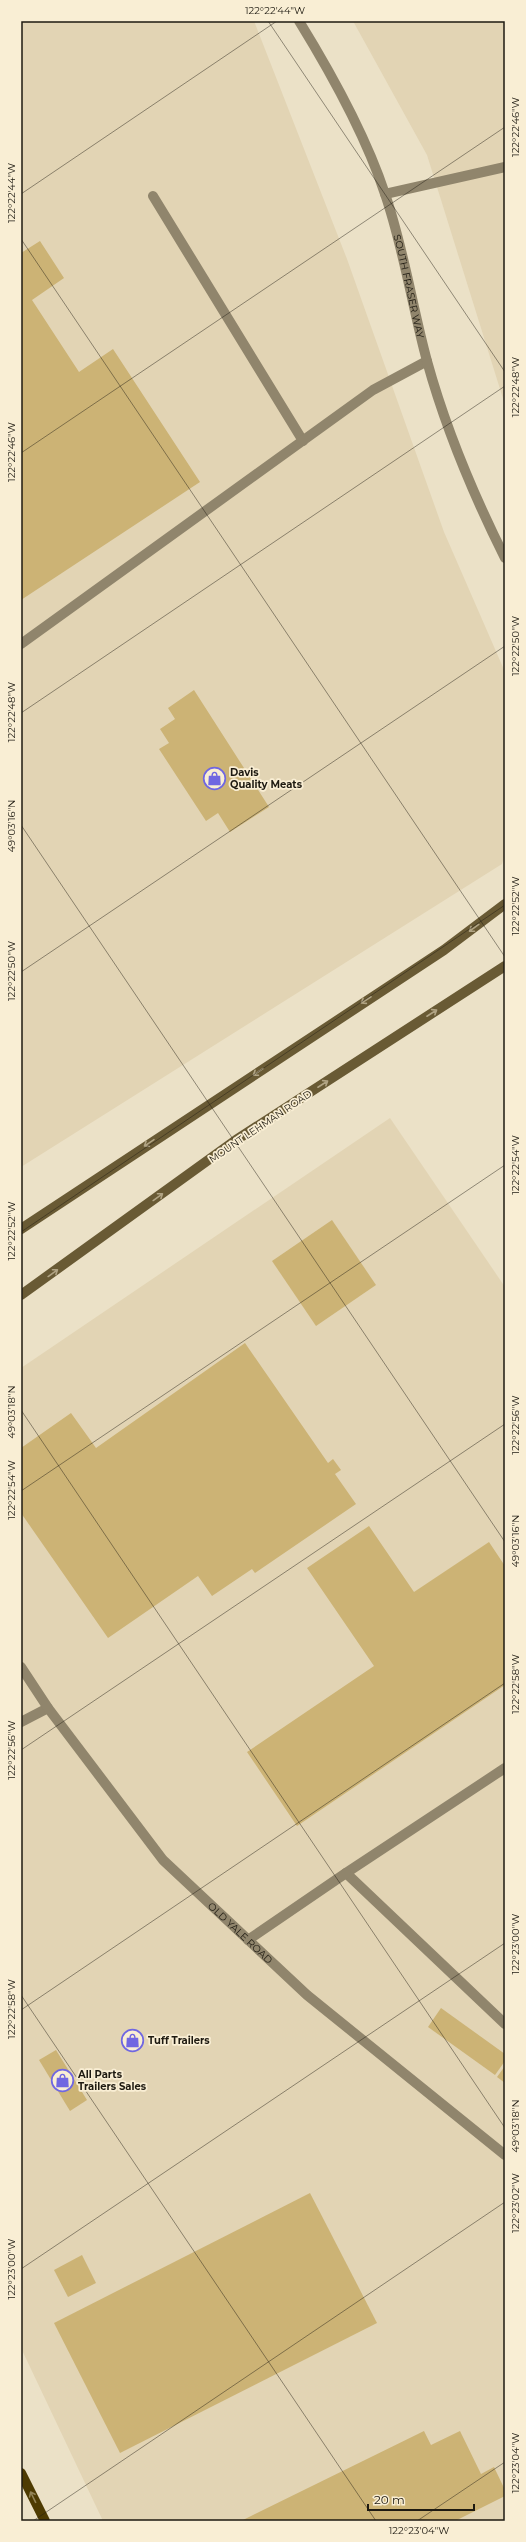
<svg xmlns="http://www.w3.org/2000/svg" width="526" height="2542" viewBox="0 0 526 2542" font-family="Montserrat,sans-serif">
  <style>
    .built { fill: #e2d4b4 }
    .building { fill: #ccb375 }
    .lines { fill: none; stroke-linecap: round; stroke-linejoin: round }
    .service { stroke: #90856c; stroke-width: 10 }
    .minor { stroke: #90856c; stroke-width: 10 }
    .tertiary { stroke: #90856c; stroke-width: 10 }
    .secondary { stroke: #695a34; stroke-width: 10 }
    .primary { stroke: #4e3b02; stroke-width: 10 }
    .oneway { stroke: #b1a484 }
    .oneway2 { stroke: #928356 }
    .ticks { fill: none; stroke: #1e1a11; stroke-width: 1; stroke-opacity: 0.45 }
    .labels { text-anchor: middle; stroke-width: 3.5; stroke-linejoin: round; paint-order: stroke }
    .street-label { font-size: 10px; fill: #1e1a11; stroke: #f9eed4 }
    .poi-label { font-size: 10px; font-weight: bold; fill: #1e1a11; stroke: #f9eed4; text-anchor: start }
    .neatline { fill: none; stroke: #1e1a11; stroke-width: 1.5 }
    .ticks-label { font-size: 10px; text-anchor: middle; fill: #1e1a11 }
  </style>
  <rect width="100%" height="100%" fill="#ebe1c7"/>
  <g class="built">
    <path d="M21,21H254L347,259L444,532L505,672V854L502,864L21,1167Z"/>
    <path d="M353,21H505V405L427,155Z"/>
    <path d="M390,1118L505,1287V2521H103L21,2348V1368Z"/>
  </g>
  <g class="building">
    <path d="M40,241L64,278L32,300L79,372L113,349L200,482L21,600V253Z"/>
    <path d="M194,690L269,807L230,832L218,813L206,821L159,749L169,743L160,729L175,719L168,708Z"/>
    <path d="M332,1220L376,1285L316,1326L272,1261Z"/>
    <path d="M245,1343L328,1463L333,1459L341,1470L335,1474L356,1504L255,1573L252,1569L212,1596L198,1576L108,1638L21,1513V1448L71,1413L96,1448Z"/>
    <path d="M369,1526L414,1592L489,1542L505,1566V1685L297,1826L247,1752L374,1666L307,1568Z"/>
    <path d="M441,2008L505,2054V2061L495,2075L428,2027Z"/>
    <path d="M56,2050L87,2100L70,2111L39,2060Z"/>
    <path d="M505,2066V2083L497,2077Z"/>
    <path d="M310,2193L377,2323L120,2453L54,2323Z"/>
    <path d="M82,2255L96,2283L68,2297L54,2270Z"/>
    <path d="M424,2431L431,2445L460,2431L481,2474L494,2467L505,2490V2496L455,2521H241Z"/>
  </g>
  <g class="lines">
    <g class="service">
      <path d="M385,194L505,167"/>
      <path d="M153,196L303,441"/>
      <path d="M21,644L373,390L427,361"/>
      <path d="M21,1722L48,1708"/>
      <path d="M505,1768L346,1873L505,2024"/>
      <path d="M248,1940L346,1873"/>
    </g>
    <path class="minor" id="s1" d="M21,1667L48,1708L163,1860L307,1995L505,2155"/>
    <path class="tertiary" id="s2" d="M299,21C331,73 366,136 385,194C404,249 412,306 427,361C446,430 473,494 505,558"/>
    <g class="secondary">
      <path d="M21,1229L444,950L505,904"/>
      <path d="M21,1295L236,1140L505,966"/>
    </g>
    <path class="primary" d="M21,2473L45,2521"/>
  </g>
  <defs><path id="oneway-shaft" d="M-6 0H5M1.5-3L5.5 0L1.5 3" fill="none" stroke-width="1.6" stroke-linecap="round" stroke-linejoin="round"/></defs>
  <g class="oneway">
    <use href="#oneway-shaft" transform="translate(474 928) rotate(144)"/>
    <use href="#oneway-shaft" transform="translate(366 1000) rotate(147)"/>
    <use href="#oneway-shaft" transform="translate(432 1013) rotate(-33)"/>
    <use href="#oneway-shaft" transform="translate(258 1072) rotate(146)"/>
    <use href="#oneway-shaft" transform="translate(323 1084) rotate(-33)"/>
    <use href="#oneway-shaft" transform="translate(149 1143) rotate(146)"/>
    <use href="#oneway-shaft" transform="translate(158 1197) rotate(-36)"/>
    <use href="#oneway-shaft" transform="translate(53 1273) rotate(-36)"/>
  </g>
  <use class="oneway2" href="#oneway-shaft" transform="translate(33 2497) rotate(-116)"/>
  <path class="ticks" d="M268,21L505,372M21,194L277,21M21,239L505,957M21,453L505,127M21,713L505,386M21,825L505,1542M21,972L505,646M21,1232L505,905M21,1410L505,2128M21,1491L505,1165M21,1750L505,1424M21,1995L376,2521M21,2010L505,1683M21,2269L505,1943M33,2521L505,2202M417,2521L505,2462"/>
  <defs>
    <symbol id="shop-ring" viewBox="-11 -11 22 22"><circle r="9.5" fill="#f9eed4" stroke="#7067e1" stroke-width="1.5"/><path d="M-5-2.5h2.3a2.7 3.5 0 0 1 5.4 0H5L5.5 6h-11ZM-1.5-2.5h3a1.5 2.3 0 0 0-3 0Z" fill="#7067e1"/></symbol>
  </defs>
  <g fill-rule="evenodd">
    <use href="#shop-ring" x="202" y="766" width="25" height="25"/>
    <use href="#shop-ring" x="120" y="2028" width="25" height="25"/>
    <use href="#shop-ring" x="50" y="2068" width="25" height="25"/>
  </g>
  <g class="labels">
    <g class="street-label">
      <text dy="4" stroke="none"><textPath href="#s2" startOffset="289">SOUTH FRASER WAY</textPath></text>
      <text transform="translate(260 1126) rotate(-34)" y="4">MOUNT LEHMAN ROAD</text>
      <text dy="4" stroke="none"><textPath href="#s1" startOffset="346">OLD YALE ROAD</textPath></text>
    </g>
    <g class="poi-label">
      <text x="230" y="776">Davis<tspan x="230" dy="12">Quality Meats</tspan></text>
      <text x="148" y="2044">Tuff Trailers</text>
      <text x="78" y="2078">All Parts<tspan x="78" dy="12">Trailers Sales</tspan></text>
    </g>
  </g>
  <rect width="526" height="2542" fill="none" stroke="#f9eed4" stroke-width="44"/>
  <path d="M368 2504v6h106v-6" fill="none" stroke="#1e1a11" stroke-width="2"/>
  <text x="374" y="2504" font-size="12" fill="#1e1a11" stroke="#f9eed4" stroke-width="3" paint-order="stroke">20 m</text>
  <rect x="22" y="22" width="482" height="2498" class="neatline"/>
  <g class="ticks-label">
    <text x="275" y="14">122°22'44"W</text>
    <text transform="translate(515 127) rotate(-90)" y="4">122°22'46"W</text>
    <text transform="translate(11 193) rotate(-90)" y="4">122°22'44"W</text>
    <text transform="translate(515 387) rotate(-90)" y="4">122°22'48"W</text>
    <text transform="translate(11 452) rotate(-90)" y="4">122°22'46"W</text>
    <text transform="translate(515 646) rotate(-90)" y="4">122°22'50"W</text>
    <text transform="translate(11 712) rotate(-90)" y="4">122°22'48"W</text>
    <text transform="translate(11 826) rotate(-90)" y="4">49°03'16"N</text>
    <text transform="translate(515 906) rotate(-90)" y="4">122°22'52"W</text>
    <text transform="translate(11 971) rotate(-90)" y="4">122°22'50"W</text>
    <text transform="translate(515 1165) rotate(-90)" y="4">122°22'54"W</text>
    <text transform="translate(11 1231) rotate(-90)" y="4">122°22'52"W</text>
    <text transform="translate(11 1412) rotate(-90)" y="4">49°03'18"N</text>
    <text transform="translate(515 1425) rotate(-90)" y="4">122°22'56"W</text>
    <text transform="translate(11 1490) rotate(-90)" y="4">122°22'54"W</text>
    <text transform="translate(515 1541) rotate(-90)" y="4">49°03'16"N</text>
    <text transform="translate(515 1684) rotate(-90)" y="4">122°22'58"W</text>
    <text transform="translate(11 1750) rotate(-90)" y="4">122°22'56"W</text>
    <text transform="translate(515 1944) rotate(-90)" y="4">122°23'00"W</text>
    <text transform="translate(11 2009) rotate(-90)" y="4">122°22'58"W</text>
    <text transform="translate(515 2126) rotate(-90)" y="4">49°03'18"N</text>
    <text transform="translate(515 2203) rotate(-90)" y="4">122°23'02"W</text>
    <text transform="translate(11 2269) rotate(-90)" y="4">122°23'00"W</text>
    <text transform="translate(515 2463) rotate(-90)" y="4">122°23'04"W</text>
    <text x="419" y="2534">122°23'04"W</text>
  </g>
</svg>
